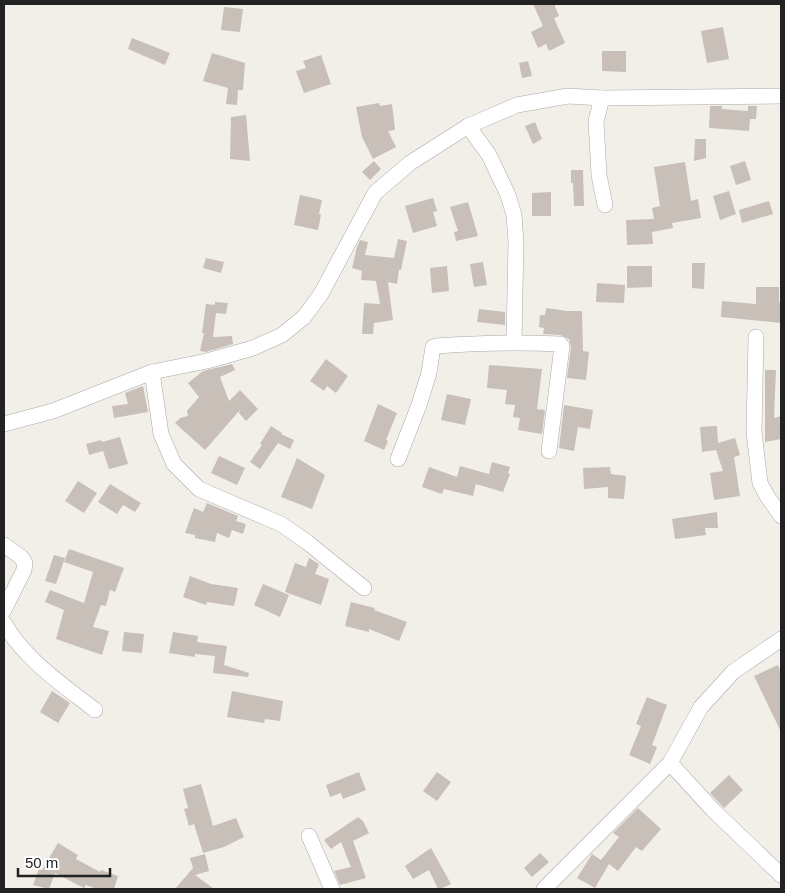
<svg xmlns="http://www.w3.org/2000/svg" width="785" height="893" viewBox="0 0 785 893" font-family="Helvetica,sans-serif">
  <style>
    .building { fill: #c7bfb8 }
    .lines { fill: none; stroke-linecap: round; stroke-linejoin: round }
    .street-casing { stroke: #a9a9a9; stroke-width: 16 }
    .street { stroke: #fff; stroke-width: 15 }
  </style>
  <rect width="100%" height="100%" fill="#f2efe9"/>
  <g class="building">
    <path d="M533,4H554L559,16L554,18L565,43L549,51L546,44L538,48L531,32L543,26Z"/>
    <path d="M224,7L243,9L240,32L221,30Z"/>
    <path d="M723,27L729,59L707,63L701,31Z"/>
    <path d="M132,38L170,53L165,65L128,49Z"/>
    <path d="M602,51H626V72L602,71Z"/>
    <path d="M212,53L245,63L243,90H238L237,105L226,104L228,88L203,81Z"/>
    <path d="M321,55L331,84L304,93L296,71L306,68L303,61Z"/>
    <path d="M528,61L532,76L522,78L519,63Z"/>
    <path d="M379,103L380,106L392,104L395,130L388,131L396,147L373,159L362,137L356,107Z"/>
    <path d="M710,106H722V109L748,111V106H757L756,119H750L749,131L709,128Z"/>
    <path d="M246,115L250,161L230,159L231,117Z"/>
    <path d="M535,122L542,139L533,144L525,126Z"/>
    <path d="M695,139H706V158L694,161Z"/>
    <path d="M374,161L381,169L370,180L362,172Z"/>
    <path d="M745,161L751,180L736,185L730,166Z"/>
    <path d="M685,162L691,201L698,199L701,218L672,223L673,228L652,232L653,244L627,245L626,220L654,219L652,208L660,206L654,167Z"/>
    <path d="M571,170H583L584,206H574L573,183H571Z"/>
    <path d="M729,191L736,214L720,220L713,196Z"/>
    <path d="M551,192V216H532V193Z"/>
    <path d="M300,195L322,200L319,214L321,215L318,230L294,225Z"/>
    <path d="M433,198L437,211L433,212L437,226L413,233L405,206Z"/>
    <path d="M769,201L773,214L742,223L739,210Z"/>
    <path d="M468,202L478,236L456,241L454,232L458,231L450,207Z"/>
    <path d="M398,239L407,241L401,270H399L397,284L388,282L393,320L374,323L373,334H362L364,303L380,304L376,281L361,280L362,271L352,268L357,247L360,240L368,242L365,255L394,258Z"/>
    <path d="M206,258L224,262L221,273L203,268Z"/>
    <path d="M483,262L487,285L474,287L470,264Z"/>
    <path d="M692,263H705L704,289L692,288Z"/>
    <path d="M447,266L449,291L432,293L430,268Z"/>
    <path d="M627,266H652V287L627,288Z"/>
    <path d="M597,283L625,285L624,303L596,302Z"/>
    <path d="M756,287H779V302H781V323L721,317L722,301L756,304Z"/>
    <path d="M215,302L228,303L226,314L216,313L213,337L232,336L233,344L206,352L200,351L204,333H202L206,304L215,305Z"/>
    <path d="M546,308L567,311H582L583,351L589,352L586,380L567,378L571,347L569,339L560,335L543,334L544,328L539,327L540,315H545Z"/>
    <path d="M479,309L505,312V325L477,322Z"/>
    <path d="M326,359L348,376L336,393L327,386L324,391L310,381Z"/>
    <path d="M232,364L235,370L220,377L229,401L240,390L258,409L246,421L239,413L240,410L205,450L175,423L180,418L188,416L187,411L199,397L188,383L203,371Z"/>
    <path d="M489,365L542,369L537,409L545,410L542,434L518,430L520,418L513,417L515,405L505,404L507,390L487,388Z"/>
    <path d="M765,370H776L774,418L781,416V439L765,442Z"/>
    <path d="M143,386L148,412L114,418L112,406L128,404L125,393Z"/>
    <path d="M447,394L471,399L465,425L441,420Z"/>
    <path d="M378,404L397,413L386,440L388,441L384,450L364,441Z"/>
    <path d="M564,405L593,410L590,429L578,427L574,451L559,448Z"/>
    <path d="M271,426L282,433L281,434L294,440L290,449L278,443L260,469L250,462L262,445L260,444Z"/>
    <path d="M717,426L718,443L735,438L740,455L734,457L740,496L714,500L710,473L723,471L716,450L702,452L700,427Z"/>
    <path d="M120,437L128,464L109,469L103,451L89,455L86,444L101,440L102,442Z"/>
    <path d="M219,456L245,468L237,485L211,473Z"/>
    <path d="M297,458L325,475L312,509L281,497Z"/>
    <path d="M492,462L510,467L508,473L510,474L503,492L476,484L473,496L444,489L442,494L422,487L429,467L457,477L460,466L489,474Z"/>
    <path d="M610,467L611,474L626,476L624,499L608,498V487L584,489L583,468Z"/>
    <path d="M78,481L97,493L84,513L65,501Z"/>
    <path d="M110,484L141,503L135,512L123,505L117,514L98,502Z"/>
    <path d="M207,503L238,516L236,521L246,524L243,534L232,530L229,538L217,533L215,542L195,538V535L185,533L194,508L203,512Z"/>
    <path d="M717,512L718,528H705L706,535L675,539L672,519Z"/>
    <path d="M69,549L124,568L115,592L110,590L106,606L101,605L93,627L109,631L102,655L56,639L64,610L45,602L50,590L84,603L93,572L64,562Z"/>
    <path d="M54,555L65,558L56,584L45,581Z"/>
    <path d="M309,558L319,564L315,574L329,579L321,605L285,592L295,563L306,567Z"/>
    <path d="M190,576L211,584L238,588L234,606L207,602L206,605L183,597Z"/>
    <path d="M263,584L289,595L280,617L254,605Z"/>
    <path d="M351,602L375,608L374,610L407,622L399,641L369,629V632L345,626Z"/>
    <path d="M124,632L144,634L142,653L122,651Z"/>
    <path d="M173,632L198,636L197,642L227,646L224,665L249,673L248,677L213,673L215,656L195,654V657L169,653Z"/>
    <path d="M778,665L781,673V732L754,676Z"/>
    <path d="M52,691L70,703L58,723L40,712Z"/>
    <path d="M232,691L283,701L280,721L265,719L264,723L227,717Z"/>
    <path d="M647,697L667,705L652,745L657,747L650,764L629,755L641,726L636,724Z"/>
    <path d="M359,772L366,790L343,799L341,793L330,797L326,785Z"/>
    <path d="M437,772L451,782L437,801L423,791Z"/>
    <path d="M729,775L743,790L724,808L710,793Z"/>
    <path d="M201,784L213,826L236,818L244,837L224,847L203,853L194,824L189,826L184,809L188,808L183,789Z"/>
    <path d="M638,808L661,829L642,851L636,847L618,871L609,864L595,888L577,878L592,854L601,860L619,837L613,833Z"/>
    <path d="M358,817L363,821L369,833L353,841L366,878L340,885L334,871L351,867L341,842L331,849L324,840Z"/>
    <path d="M58,843L78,855L76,859L100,872L101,870L118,876L114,889H97L86,885L84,888L55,873L49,889L33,885L39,869L42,870Z"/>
    <path d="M431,848L451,884L440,889H438L429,870L413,879L405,866Z"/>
    <path d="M540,853L549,862L532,877L524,868Z"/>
    <path d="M205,854L209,871L195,875L214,889H175L193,868L190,858Z"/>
  </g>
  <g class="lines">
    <defs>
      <g id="street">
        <path d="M602,98L596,121L599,175L605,205"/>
        <path d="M468,126L489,155L508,195L514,215L516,242L514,342"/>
        <path d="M756,337L754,432L760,483L767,496L781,516"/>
        <path d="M152,372L161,434L174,464L199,489L281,524L307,542L364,588"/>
        <path d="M4,424L53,411L152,372L207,361L253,348L282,335L304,317L321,294L375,193L410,163L468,126L517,105L568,96L602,98L781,96"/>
        <path d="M398,459L419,405L429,373L433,347L436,346C478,343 519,342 560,344L562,346L549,451"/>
        <path d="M4,545L21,557L25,563L24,570L4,610"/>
        <path d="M4,623C24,659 63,685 95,710"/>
        <path d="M670,763L713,810L781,875"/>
        <path d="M309,836L332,889"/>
        <path d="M544,889L670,763L701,707L733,672L781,639"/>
      </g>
    </defs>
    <use href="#street" class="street-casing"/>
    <use href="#street" class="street"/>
  </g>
  <rect width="785" height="893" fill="none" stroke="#222222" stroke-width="10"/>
  <path d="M18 868v8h92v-8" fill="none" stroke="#222222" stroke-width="2.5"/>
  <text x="25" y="868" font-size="15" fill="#222222" stroke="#ffffff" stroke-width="4" paint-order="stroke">50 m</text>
</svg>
